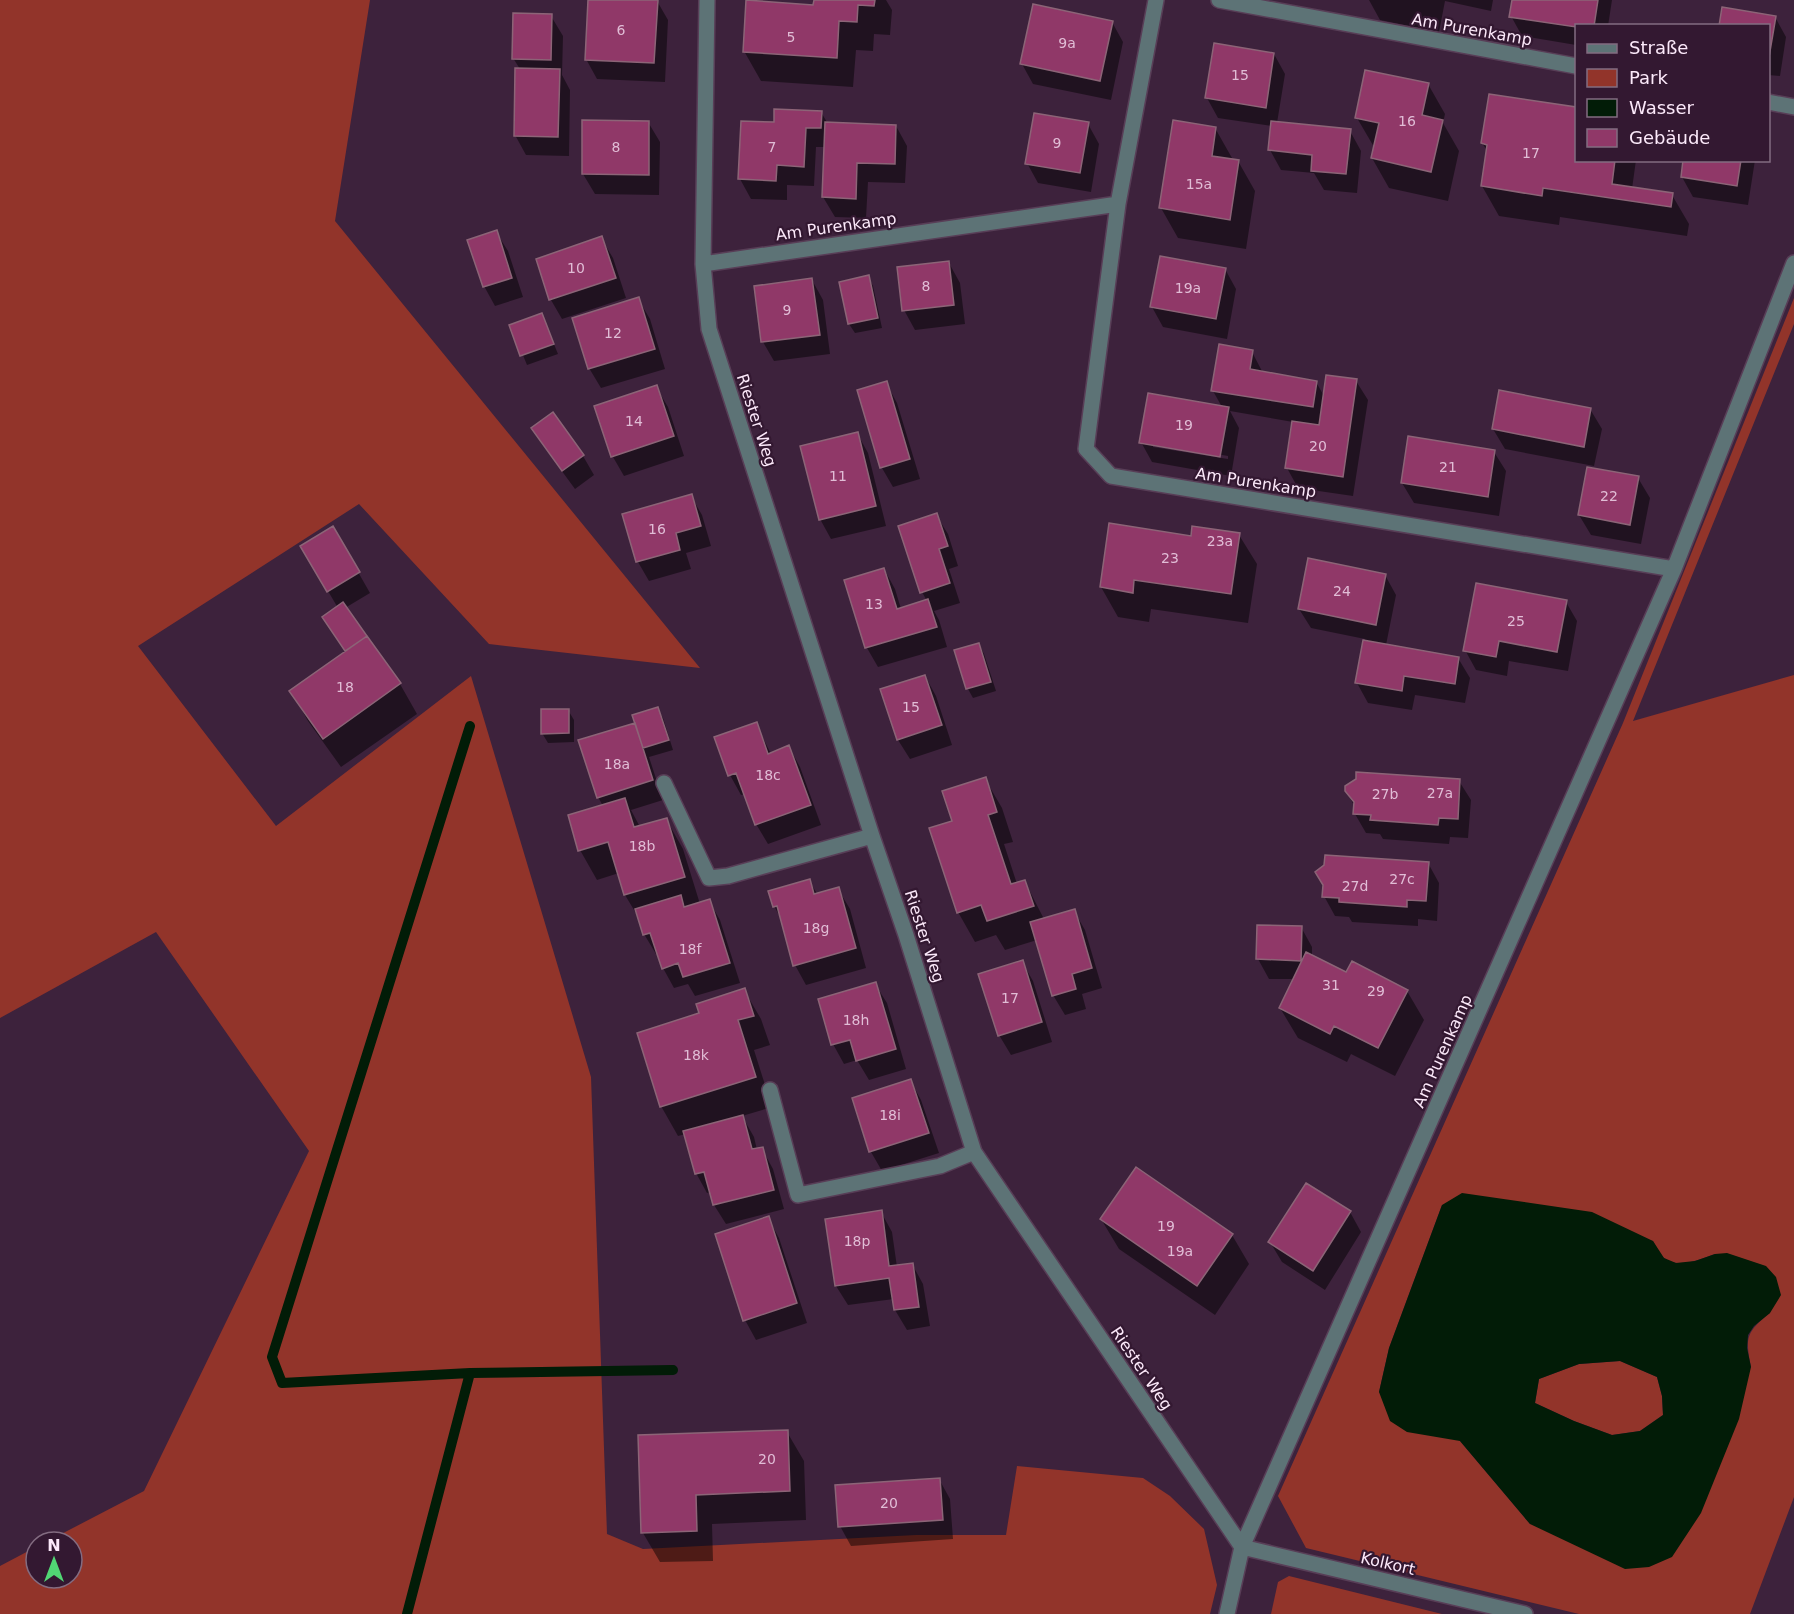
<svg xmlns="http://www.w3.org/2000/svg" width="1794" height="1614" font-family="'DejaVu Sans',sans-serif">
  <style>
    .green { fill: #92342a; fill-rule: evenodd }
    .water { fill: #021c07; fill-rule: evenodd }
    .shadow { fill: #0007; fill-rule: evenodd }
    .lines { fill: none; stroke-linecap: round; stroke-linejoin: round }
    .stream { stroke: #021c07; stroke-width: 10 }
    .building { fill: #903868; stroke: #8c6477; stroke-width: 1.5 }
    .street-casing { stroke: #583e57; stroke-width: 18 }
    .street { stroke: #5d7376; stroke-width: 15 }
    .labels { text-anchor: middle; stroke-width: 4.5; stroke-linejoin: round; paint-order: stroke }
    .number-label { font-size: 14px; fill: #e1bdd6 }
    .street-label { font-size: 16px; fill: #fce9fa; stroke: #331831 }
  </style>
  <rect width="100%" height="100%" fill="#3d223c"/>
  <path class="green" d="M0,0h370l-35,221 365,447 -211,-24 -130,-140 -221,142 138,180 195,-150 120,401 16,457 36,15 273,-14h90l11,-69 126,12 27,18 34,33 13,56 -7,29h-1210v-48l36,-19v31h36v-36h-26l98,-51 165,-340 -153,-219 -156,86z
    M1794,298v26l-161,397 161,-46v822l-44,117h-171l-273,-66 -28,-52 345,-773zM1442,1205l211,36c3,5 6,12 10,16 14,13 38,2 52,-3l55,59c-24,19 -25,25 -19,54l-221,157 -70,-83 -81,-49 10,-44z
    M1620,1361l37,16 5,19 1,19 -23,16 -28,4 -38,-14 -39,-18 4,-24 40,-15z
    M1289,1576l153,38h-171l7,-32z"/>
  <path class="water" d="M1462,1193l130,19 61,29 11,17 12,5 19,-2 20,-7 12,-1 39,13 10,11 5,18 -11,18 -16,13 -6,9 -1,13 4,19 -12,52 -38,94 -29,44 -23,10 -24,2 -95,-45 -70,-83 -53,-9 -17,-11 -11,-29 10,-44 53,-143zM1620,1361l37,16 5,19 1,19 -23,16 -28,4 -38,-14 -39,-18 4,-24 40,-15z"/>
  <path class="shadow" d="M589,0l68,1 11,19 -3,62 -68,-3 -11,-20z
    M815,0h71l6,10 -2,25 -16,-1 -1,17 -17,-1 -3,37 -92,-6 -17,-30 71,-44z
    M1369,0h124l-2,11 -46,-10 -6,31 -59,-12z
    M1514,0h98l-4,26h-32v19l-54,-9 -11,-20z
    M551,16l12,20 -1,39 8,15 -1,66 -43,-1 -11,-20 5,-66 -7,-11z
    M1775,17l11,20 -6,39 -12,-1v-49z
    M1112,22l11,20 -12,58 -78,-16 -11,-20z
    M1274,54l11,20 -8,49 73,8 11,20 -4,42 -33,-3 -10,-17 -33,-3 -11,-20 2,-24 -54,-8 -11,-20z
    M1428,84l17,30 -2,9 16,28 -11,50 -59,-13 -17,-30 2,-11 -17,-29z
    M1490,96l86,13v51h60l-4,29 40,6 17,29 -2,12 -127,-19 -1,8 -60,-9 -17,-30 6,-34 -6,-9z
    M821,112l7,12 68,2 11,20 -2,37 -37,-1 -2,36 -31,-1 -12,-20 2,-50h-9l-2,39 -27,-1v15l-36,-1 -11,-20 35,-55z
    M648,122l12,20 -1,53 -64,-1 -12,-20z
    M1088,124l11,20 -8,48 -53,-9 -11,-20z
    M1215,128l17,30v2l6,1 17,30 -9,58 -68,-11 -17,-30z
    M1685,160h70l-7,45 -55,-8 -11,-20z
    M496,232l12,19 15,46 -28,9 -11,-20z
    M601,238l12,20 13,40 -64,21 -11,-19 -14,-40z
    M949,263l11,20 5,41 -50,6 -11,-20z
    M1225,269l11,20 -9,50 -64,-12 -11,-20z
    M868,277l5,9 9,42 -27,5 -6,-9z
    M812,280l11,20 7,54 -56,7 -11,-19z
    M638,299l12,20 15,50 -64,19 -12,-20z
    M542,315l16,39 -31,11 -16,-39z
    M1252,352l11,21 53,9 8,14 32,-15 12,19 -15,96 -55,-8 -11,-20 6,-46 -63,-11 9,17 -8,48 -79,-14 -11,-20 81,-35 -9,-16zM1153,443l75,13v3l-75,-12z
    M886,383l11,20 23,76 -27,8 -11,-19 -23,-77z
    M656,387l12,20 16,49 -60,20 -11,-19 -17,-50z
    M1590,409l12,20 -8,37 -89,-17 -12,-20z
    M533,429l50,27 11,19 -19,14 -30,-41z
    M857,433l11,20 18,73 -55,13 -11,-20z
    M1494,452l12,19 -7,45 -85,-13 -12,-20z
    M1638,478l12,20 -9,46 -50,-9 -12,-20z
    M691,496l11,19 9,31 -25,7 5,16 -42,12 -11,-19 -14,-47z
    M936,515l12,19 10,32 -9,3 11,34 -26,8 5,9 8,27 -69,20 -11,-19 -21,-67 38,-12 11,20 6,20 26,-8 -5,-9z
    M333,528l37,65 -25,15 55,76 17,30 -76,53 -33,-46 -17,-30 56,-39 -18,-25 9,-19 -36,-61z
    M1239,535l18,29 -9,59 -97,-14 -2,13 -31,-5 -17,-30 91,-50z
    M1385,575l11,20 -10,50 72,13 12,20 -5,25 -50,-8 -3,15 -44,-7 -11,-20 8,-44 -54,-11 -12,-19z
    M1566,602l11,19 -9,50 -59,-10 -2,15 -31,-6 -11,-20z
    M979,644l5,10 12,37 -23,7 -5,-9 -12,-38z
    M925,676l11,20 16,49 -42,14 -12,-19 -16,-50z
    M657,709l6,9 10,32 -24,7 14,43 -32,10 9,17 26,-8 17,30 17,55 9,-3 11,19 20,63 -45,13 -7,-12 -14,4 -11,-20 -5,-15 -2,1 -12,-20 -4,-14 -15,-25 -6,-22 -22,7 -17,-30 23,-44 -5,-9 39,-73z
    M568,710l6,10v22l-26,1 -6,-10z
    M756,724l15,30 18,-7 11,20 21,58 -53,19 -12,-20 -11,-30 -4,1 -11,-20z
    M985,779l17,29 11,34 -9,2 13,40 8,-2 19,37 30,-8 11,19 17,58 -20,6 4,15 -21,6 -12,-20 -16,-55 -32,10 -9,-15 -21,7 -17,-30 -4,-90z
    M1459,781l12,19 -3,38 -18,-1 -1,7 -66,-5 -3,-5 -14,-1 -11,-19v-7l-9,-16z
    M1428,863l11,20 -2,38 -19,-2v7l-66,-4 -3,-5 -14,-1 -11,-20 2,-31z
    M809,881l9,14 20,-6 12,20 16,59 -60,17 -11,-20 -12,-43 -9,-16z
    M1301,927l11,20v10l35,17 60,17 17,29 -29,56 -44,-22 -4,8 -49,-24 -18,-30 15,-29h-26l-11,-20z
    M1022,962l11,19 19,61 -41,13 -12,-20z
    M875,984l12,19 19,66 -37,11 -12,-20 -13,4 -11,-20z
    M744,990l17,29 9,26 -16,5 18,57 -30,9 12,21 3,13 5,-1 11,20 11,40 -58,15 -12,-19 -3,-13 -4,1 -11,-20 -10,-39 -8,2 -17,-30 40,-92z
    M910,1080l11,20 18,53 -57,18 -11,-19 -17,-53z
    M881,1212l11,20 5,35 15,-3 11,20 7,42 -23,4 -12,-20 -1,-11 -46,6 -12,-19z
    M1350,1212l11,20 -36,58 -43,-28 -12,-20z
    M768,1218l11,20 28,85 -51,17 -11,-20z
    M1101,1219l131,16 17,29 -34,51 -96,-66z
    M787,1432l17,29 2,59 -94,4 1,37 -53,1 -17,-29 -4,-96z
    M939,1479l11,20 3,40 -102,7 -11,-20z"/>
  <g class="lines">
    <path class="stream" d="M470,726l-198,631 10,26 188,-10 203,-3
      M407,1614l63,-241"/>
  </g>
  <path class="building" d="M588,0h70l-4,63 -69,-3z
    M746,0l67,5 1,-5h61l-1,6 -16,-1 -1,17 -18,-1 -2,37 -94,-6z
    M1512,0h86l-4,26h-18v1l-67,-10z
    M1033,4l80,17 -13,60 -80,-17z
    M1722,7l54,9 -7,41 -1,-31h-49z
    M513,13l39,1 -1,46 -39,-1z
    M1214,43l60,10 -8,55 -61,-10z
    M515,68l45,1 -2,68 -44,-1z
    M1365,70l64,13 -7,32 21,5 -12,52 -60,-14 8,-35 -24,-5z
    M1489,94l87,13v53h39l-3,24 61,9 -2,14 -128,-19 -1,8 -61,-10 6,-41 -6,-2z
    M774,109l48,2 -1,17h-15l-2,39 -27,-2 -1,16 -38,-2 3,-58 33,1z
    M1034,113l55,9 -9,51 -55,-9z
    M582,120l67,1v54l-67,-1z
    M1173,120l43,7 -4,29 27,4 -9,60 -71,-12z
    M1271,121l80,8 -5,45 -35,-3 1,-16 -44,-5z
    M825,122l71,3 -1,39 -38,-1 -1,36 -34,-2z
    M1683,160h58l-4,26 -56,-9z
    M497,230l15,48 -29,9 -16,-47z
    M602,236l14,42 -67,22 -13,-41z
    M1160,256l66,12 -10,51 -66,-12z
    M949,261l5,44 -52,6 -5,-44z
    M869,275l9,43 -30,6 -9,-42z
    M812,278l8,57 -59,7 -7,-56z
    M639,297l16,52 -67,20 -16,-51z
    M542,313l12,31 -34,12 -11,-31z
    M1219,344l34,6 -3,19 67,12 -4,26 -102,-16z
    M1326,375l31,4 -14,98 -58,-9 7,-47 27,4z
    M887,381l23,78 -30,9 -23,-78z
    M657,385l17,51 -63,21 -17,-51z
    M1499,390l92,18 -7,39 -92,-18z
    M1148,393l81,14 -9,50 -81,-14z
    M553,412l31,43 -22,16 -31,-43z
    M858,432l18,74 -57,14 -19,-74z
    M1408,436l87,14 -7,47 -87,-14z
    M1587,467l52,9 -9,49 -52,-10z
    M692,494l9,32 -25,7 4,17 -44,12 -14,-48z
    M937,513l11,33 -9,3 11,34 -30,10 -22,-67z
    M1109,523l82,13 1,-10 48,7 -9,61 -97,-14 -1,13 -33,-6z
    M333,526l27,46 -33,20 -27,-46z
    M1308,558l78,16 -10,51 -78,-16z
    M884,568l13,41 31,-10 9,28 -72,21 -21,-68z
    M1476,583l91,17 -10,52 -58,-11 -3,16 -33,-6z
    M343,602l24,34 -22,15 -23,-34z
    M367,636l34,47 -78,56 -34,-48z
    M1363,640l96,17 -4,27 -51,-8 -2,15 -47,-8z
    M979,643l12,39 -25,7 -12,-39z
    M925,675l17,50 -45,15 -17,-51z
    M658,707l11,33 -26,8 -11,-33z
    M541,709h28v24l-28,1z
    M757,722l11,32 21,-9 22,60 -56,20 -19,-52 -8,3 -14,-39z
    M635,723l18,57 -56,18 -19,-58z
    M1356,772l104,7 -2,40 -19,-1 -1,7 -68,-5 1,-5 -18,-1 1,-12 -9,-11v-5l11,-7z
    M986,777l11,35 -9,3 23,69 14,-4 9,26 -47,15 -6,-16 -24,8 -28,-85 23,-7 -10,-30z
    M625,798l9,29 33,-9 18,59 -61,18 -16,-53 -30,9 -10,-36z
    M1325,855l104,7 -3,39 -19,-1v7l-68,-5v-4l-17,-1 1,-12 -8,-13 9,-7z
    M810,879l4,15 25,-7 17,61 -63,18 -16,-60 -4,1 -5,-16z
    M681,895l3,12 26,-8 20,64 -47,14 -5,-14 -16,6 -12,-36 -7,2 -8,-26z
    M1075,909l17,59 -20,6 4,15 -24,7 -22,-74z
    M1257,925l45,1 -1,35 -45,-2z
    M1306,952l40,20 6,-11 56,29 -30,58 -44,-22 -4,8 -51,-26z
    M1023,960l19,62 -44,14 -20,-62z
    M876,982l20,67 -40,12 -6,-21 -19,5 -13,-46z
    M745,988l9,28 -16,4 18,57 -96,30 -23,-74 62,-20 -3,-9z
    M911,1079l18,54 -60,19 -17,-54z
    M743,1115l9,34 11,-2 11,43 -61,15 -9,-33 -9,2 -12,-43z
    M1136,1167l97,67 -36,52 -97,-67z
    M1306,1183l45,28 -38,60 -45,-29z
    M882,1210l7,56 24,-3 6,44 -25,3 -5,-32 -54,8 -10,-67z
    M769,1216l28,87 -54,18 -28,-87z
    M788,1430l2,61 -94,4 1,36 -56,2 -3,-98z
    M940,1478l3,42 -105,7 -3,-42z"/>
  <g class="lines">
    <defs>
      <path id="street" d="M707,0l-4,264 6,65 163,507 34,99 68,217 268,395 -15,67
        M1219,0l357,66
        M1768,102l26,5
        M1118,204l-32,245 25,27 563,93
        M703,264l415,-60 38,-204
        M664,783l45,95 19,-2 144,-40
        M770,1090l28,105 142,-29 34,-14
        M1525,1614l-283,-67 432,-978 120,-306"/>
    </defs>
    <use href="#street" class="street-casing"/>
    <use href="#street" class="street"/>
  </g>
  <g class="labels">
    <g class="number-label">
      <text x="621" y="35">6</text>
      <text x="791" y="42">5</text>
      <text x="1067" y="48">9a</text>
      <text x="1240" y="80">15</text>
      <text x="1407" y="126">16</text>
      <text x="1057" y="148">9</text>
      <text x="616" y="152">8</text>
      <text x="772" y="152">7</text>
      <text x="1531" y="158">17</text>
      <text x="1199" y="189">15a</text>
      <text x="576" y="273">10</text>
      <text x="926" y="291">8</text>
      <text x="1188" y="293">19a</text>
      <text x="787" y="315">9</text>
      <text x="613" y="338">12</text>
      <text x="634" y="426">14</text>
      <text x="1184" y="430">19</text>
      <text x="1318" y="451">20</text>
      <text x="1448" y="472">21</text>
      <text x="838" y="481">11</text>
      <text x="1609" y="501">22</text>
      <text x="657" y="534">16</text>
      <text x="1220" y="546">23a</text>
      <text x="1170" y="563">23</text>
      <text x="1342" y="596">24</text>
      <text x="874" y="609">13</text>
      <text x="1516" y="626">25</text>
      <text x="345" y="692">18</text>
      <text x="911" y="712">15</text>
      <text x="617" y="769">18a</text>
      <text x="768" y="780">18c</text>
      <text x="1440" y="798">27a</text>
      <text x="1385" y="799">27b</text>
      <text x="642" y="851">18b</text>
      <text x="1402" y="884">27c</text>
      <text x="1355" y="891">27d</text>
      <text x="816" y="933">18g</text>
      <text x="690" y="954">18f</text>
      <text x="1331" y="990">31</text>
      <text x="1376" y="996">29</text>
      <text x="1010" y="1003">17</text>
      <text x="856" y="1025">18h</text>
      <text x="696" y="1060">18k</text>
      <text x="890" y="1120">18i</text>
      <text x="1166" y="1231">19</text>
      <text x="857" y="1246">18p</text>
      <text x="1180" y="1256">19a</text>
      <text x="767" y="1464">20</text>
      <text x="889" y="1508">20</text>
    </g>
    <g class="street-label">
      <text transform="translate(1472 29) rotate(10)" y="6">Am Purenkamp</text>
      <text transform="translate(836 226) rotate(-8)" y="6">Am Purenkamp</text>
      <text transform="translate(757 420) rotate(72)" y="6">Riester Weg</text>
      <text transform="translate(1256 482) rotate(9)" y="6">Am Purenkamp</text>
      <text transform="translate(925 936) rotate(72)" y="6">Riester Weg</text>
      <text transform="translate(1442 1051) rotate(-66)" y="6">Am Purenkamp</text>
      <text transform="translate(1142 1368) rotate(56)" y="6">Riester Weg</text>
      <text transform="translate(1388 1563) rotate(13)" y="6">Kolkort</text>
    </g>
  </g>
  <rect x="1575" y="24" width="195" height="138" fill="#331831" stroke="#836c81" stroke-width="1.5"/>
  <rect x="1587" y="44" width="30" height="9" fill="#5d7376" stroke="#836c81" stroke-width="1.5"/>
  <text x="1629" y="54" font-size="18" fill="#fce9fa">Straße</text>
  <rect x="1587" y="69" width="30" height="18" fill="#92342a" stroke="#836c81" stroke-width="1.5"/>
  <text x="1629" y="84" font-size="18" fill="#fce9fa">Park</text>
  <rect x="1587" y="99" width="30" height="18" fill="#021c07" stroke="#836c81" stroke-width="1.5"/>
  <text x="1629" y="114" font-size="18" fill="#fce9fa">Wasser</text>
  <rect x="1587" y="129" width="30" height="18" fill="#903868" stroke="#836c81" stroke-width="1.5"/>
  <text x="1629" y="144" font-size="18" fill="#fce9fa">Gebäude</text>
  <g transform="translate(54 1560)"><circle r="28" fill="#331831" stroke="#836c81" stroke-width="1.5"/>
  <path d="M0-4.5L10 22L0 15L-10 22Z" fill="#51d674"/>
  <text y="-9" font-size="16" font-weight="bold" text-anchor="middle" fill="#fce9fa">N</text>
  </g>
</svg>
